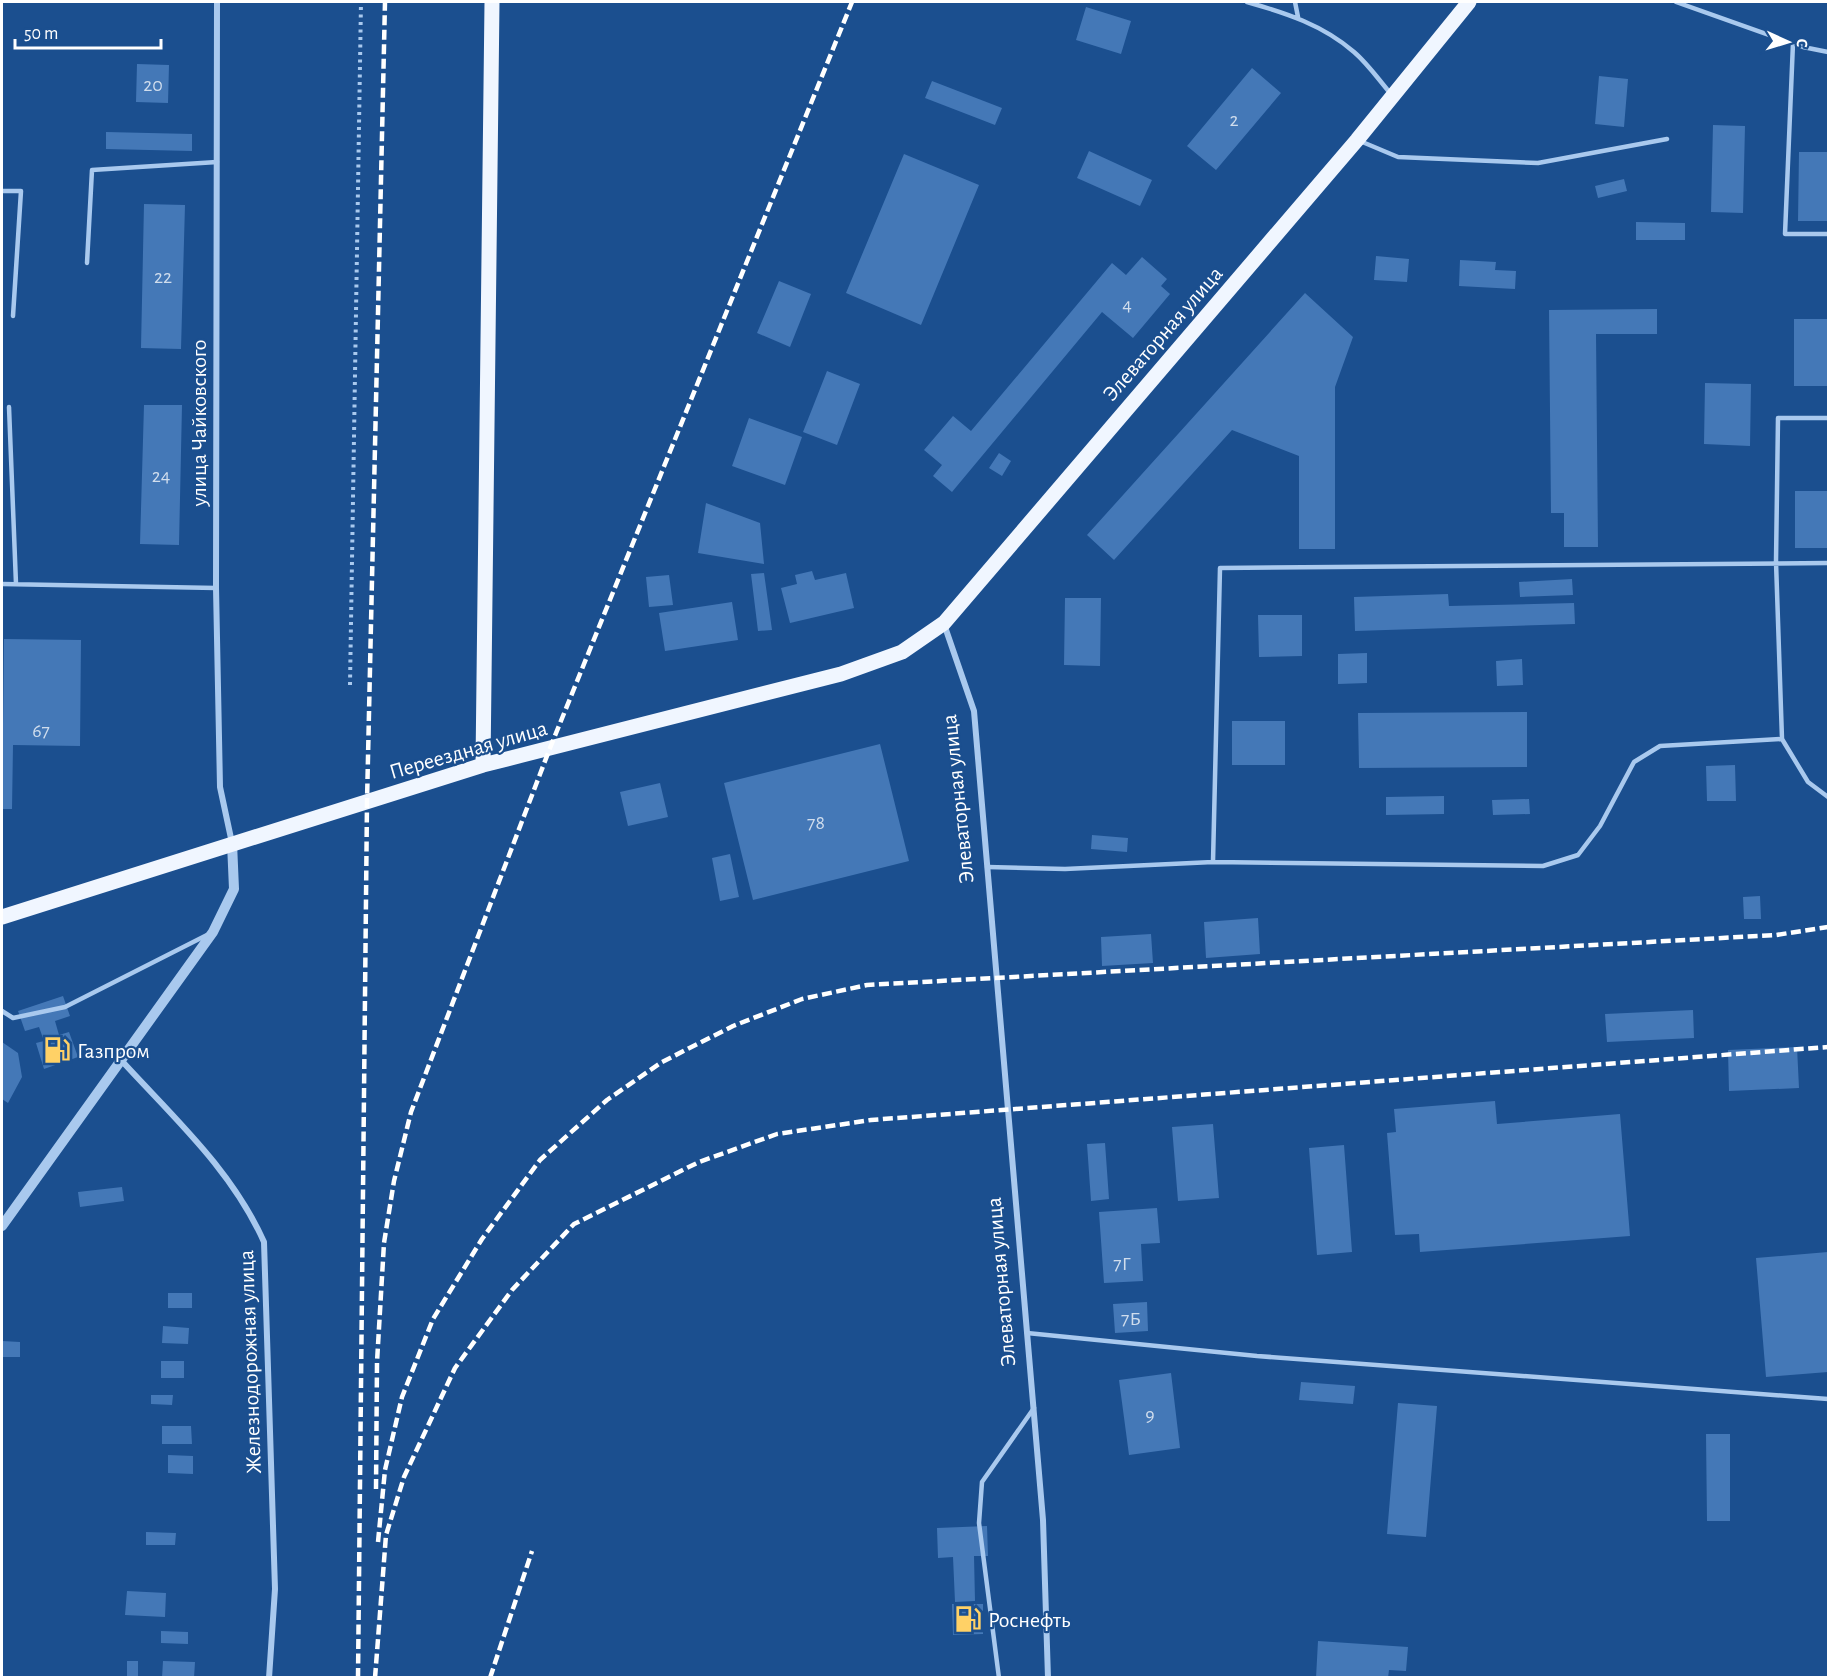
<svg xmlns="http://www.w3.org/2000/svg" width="1830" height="1679" font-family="'Alegreya Sans',sans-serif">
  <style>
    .building { fill: #4478b7 }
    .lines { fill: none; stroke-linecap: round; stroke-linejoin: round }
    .path { stroke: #a9c9ee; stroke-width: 4; stroke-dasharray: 3 4.5; stroke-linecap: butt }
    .service { stroke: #a9c9ee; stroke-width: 4.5 }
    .minor { stroke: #a9c9ee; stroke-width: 6 }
    .tertiary { stroke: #a9c9ee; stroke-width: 10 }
    .primary { stroke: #f0f6ff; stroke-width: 15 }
    .rail { stroke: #fff; stroke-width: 4.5; stroke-dasharray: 10 4.5; stroke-linecap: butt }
    .labels { text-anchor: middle; stroke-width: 4.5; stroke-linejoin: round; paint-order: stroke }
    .number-label { font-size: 20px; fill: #d0dded }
    .street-label { font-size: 22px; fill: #fff; stroke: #1b4f8f }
    .poi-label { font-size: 22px; fill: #fff; stroke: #1b4f8f; text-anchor: start }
  </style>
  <rect width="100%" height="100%" fill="#1b4f8f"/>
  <path class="building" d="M1086,7l45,14 -10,33 -45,-14z
    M137,64l32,1 -1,38 -32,-1z
    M1252,68l29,25 -65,77 -29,-24z
    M1599,76l29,3 -4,48 -29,-3z
    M932,81l70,27 -7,17 -70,-27z
    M1713,125l32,1 -2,87 -32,-1z
    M106,132l86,2v17l-86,-2z
    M1089,151l63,29 -12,26 -63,-28z
    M1799,152h29v69h-30z
    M904,154l75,31 -58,140 -75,-32z
    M1624,179l3,12 -29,7 -3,-12z
    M144,204l41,1 -4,144 -40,-1z
    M1636,222l49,1v17h-49z
    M1376,256l33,3 -2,23 -33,-2z
    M1142,257l25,22 -6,7 9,8 -37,44 -31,-26 -150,180 -19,-16 9,-11 -18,-15 29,-34 18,15 141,-168 14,12z
    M1460,260l36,2 -1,8 21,1 -1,18 -56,-3z
    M779,281l32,13 -21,53 -33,-14z
    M1305,293l48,44 -18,50v162h-36v-93l-67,-26 -118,130 -27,-25z
    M1657,309v25h-61l2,213h-34v-34h-13l-2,-203z
    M1794,319h34v67h-34z
    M827,371l33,13 -23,61 -34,-13z
    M1705,383l46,1 -1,62 -46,-2z
    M144,405h38l-3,140 -39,-1z
    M749,418l53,19 -17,48 -53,-19z
    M999,453l12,8 -9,15 -13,-8z
    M1795,491h33v57h-33z
    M706,503l54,20 4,41 -66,-11z
    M812,571l3,9 31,-7 8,35 -64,15 -9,-35 16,-4 -2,-9z
    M764,573l8,57 -14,1 -7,-57z
    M669,575l4,30 -24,2 -3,-30z
    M1572,579l1,16 -53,2 -1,-15z
    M1448,594l1,12 125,-3 1,21 -220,7 -1,-34z
    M1065,598h36l-1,68 -36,-1z
    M732,602l6,38 -73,11 -6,-38z
    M1258,615h44v41l-43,1z
    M4,639l77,1 -1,106 -67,-1 -1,64h-10z
    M1367,653v30l-29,1v-30z
    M1522,659l1,26 -26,1 -1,-25z
    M1527,712v55l-168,1 -1,-55z
    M1232,721h53v44h-53z
    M880,744l29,117 -156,39 -29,-117z
    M1735,765l1,36h-29l-1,-35z
    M660,783l8,34 -40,9 -8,-34z
    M1444,796v18l-58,1v-18z
    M1529,799l1,15 -37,1 -1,-15z
    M1092,835l36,3 -1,14 -36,-3z
    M730,854l9,43 -19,4 -8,-43z
    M1760,896l1,23h-17l-1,-22z
    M1258,918l2,36 -54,4 -2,-36z
    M1151,934l2,29 -51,3 -1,-29z
    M63,996l7,20 -15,5 4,14 10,-3 9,25 -34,12 -8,-26 8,-2 -5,-14 -14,4 -7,-20z
    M1693,1010l1,28 -87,4 -2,-28z
    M2,1042l16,11 4,24 -14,26 -6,-4z
    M1797,1047l2,41 -70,3 -1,-41z
    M1495,1101l2,23 123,-10 10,122 -210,16 -1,-18 -24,1 -8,-102 9,-1 -2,-23z
    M1213,1124l6,74 -41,3 -6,-74z
    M1105,1143l4,56 -18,2 -4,-57z
    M1344,1145l8,107 -35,3 -8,-107z
    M122,1187l2,14 -44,6 -2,-15z
    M1157,1208l3,35 -19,1 2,37 -39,2 -5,-71z
    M1828,1252v120l-62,5 -10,-119z
    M168,1293h24v15h-24z
    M1147,1302l1,29 -33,2 -2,-29z
    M163,1326l26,2 -1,16 -26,-1z
    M2,1341l18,1v15h-18z
    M161,1361h23v17h-23z
    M1171,1373l9,75 -51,7 -10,-75z
    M1301,1382l54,4 -2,18 -54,-4z
    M151,1395h22l-1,10 -21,-1z
    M1398,1403l39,3 -11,131 -39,-3z
    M162,1426h29l1,18h-30z
    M1706,1434h24v87h-23z
    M168,1455l25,1v18l-25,-1z
    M987,1526l1,30h-14l1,45 -20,1 -2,-45 -15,1 -1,-30z
    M146,1532l30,1 -1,12h-29z
    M127,1591l39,2 -1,24 -40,-2z
    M952,1604h31v30l-30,1z
    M161,1631l27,1v12l-27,-1z
    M1318,1641l90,6 -2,24 -17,-1 -1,8h-72z
    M127,1661h11v17h-11z
    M163,1661l32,1 -1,16h-32z"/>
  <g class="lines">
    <path class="path" d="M350,685l11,-683"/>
    <path class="service" d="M1247,2c39,11 76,23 107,50 14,12 25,28 37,42
      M1295,2l3,15
      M1676,2l127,45 25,5
      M1793,43l-8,191h43
      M1360,141l38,16 140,6 129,-24
      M2,191h19l-8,125
      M87,263l5,-93 125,-8
      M9,407l7,177
      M1828,418h-50l-2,144 6,177 26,43 20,15
      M2,584l214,4
      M1213,862l7,-294 608,-5
      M987,867l78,2 148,-7 330,4 35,-11 22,-29 34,-64 26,-16 122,-7
      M2,1011l11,7 52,-11 142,-72
      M1027,1333l230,23 571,43
      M999,1678l-20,-155 3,-41 52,-74"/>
    <path class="minor" d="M217,2l-1,586 4,199 12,56
      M944,624l30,87 69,809 5,158
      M121,1060c53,58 111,110 143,182l11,347 -6,89"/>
    <path class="tertiary" d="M2,1226l211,-294 21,-43 -2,-46"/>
    <path class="primary" d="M483,765l9,-763
      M2,917l481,-152 358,-91 61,-22 42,-29 413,-483 112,-138"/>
    <path class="rail" d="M376,1489l1,-127 7,-119 10,-62 17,-69 139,-364 302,-746
      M378,1542l7,-72 17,-73 31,-78 49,-80 58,-79 67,-60 55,-38 71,-36 69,-27 65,-14 909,-50 52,-8
      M358,1678l9,-876 18,-800
      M375,1678l11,-143 18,-58 51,-109 57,-78 62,-66 125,-62 78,-28 94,-14 957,-73
      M490,1678l42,-127"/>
  </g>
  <defs>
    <symbol id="fuel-bare" viewBox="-9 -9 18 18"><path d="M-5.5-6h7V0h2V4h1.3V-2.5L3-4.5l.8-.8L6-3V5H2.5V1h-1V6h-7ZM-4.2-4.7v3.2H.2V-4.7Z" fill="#ffd166" stroke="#1b4f8f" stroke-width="2.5" paint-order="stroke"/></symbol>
  </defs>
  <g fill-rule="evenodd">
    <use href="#fuel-bare" x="38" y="1031" width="38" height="38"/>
    <use href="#fuel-bare" x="949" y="1600" width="38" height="38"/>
  </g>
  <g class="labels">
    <g class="number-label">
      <text x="153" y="91">20</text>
      <text x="1234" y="126">2</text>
      <text x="163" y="283">22</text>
      <text x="1127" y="311">4</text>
      <text x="161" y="482">24</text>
      <text x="41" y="737">67</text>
      <text x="816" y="829">78</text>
      <text x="1122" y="1270">7Г</text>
      <text x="1131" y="1325">7Б</text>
      <text x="1150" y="1421">9</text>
    </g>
    <g class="street-label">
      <text transform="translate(1162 333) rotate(-49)" y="8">Элеваторная улица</text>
      <text transform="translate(198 423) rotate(-90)" y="8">улица Чайковского</text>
      <text transform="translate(468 749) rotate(-16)" y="8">Переездная улица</text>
      <text transform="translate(957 799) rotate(-96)" y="8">Элеваторная улица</text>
      <text transform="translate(1000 1282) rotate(-95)" y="8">Элеваторная улица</text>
      <text transform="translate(249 1362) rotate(-92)" y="8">Железнодорожная улица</text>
    </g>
    <g class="poi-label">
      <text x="77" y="1058">Газпром</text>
      <text x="988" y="1627">Роснефть</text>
    </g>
  </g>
  <rect width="1830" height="1679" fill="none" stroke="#ffffff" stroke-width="6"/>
  <g transform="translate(1788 42) rotate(94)" stroke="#1b4f8f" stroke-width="4.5" paint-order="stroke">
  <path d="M0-4.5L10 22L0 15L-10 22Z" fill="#ffffff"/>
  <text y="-9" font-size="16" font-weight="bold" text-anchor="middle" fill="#ffffff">С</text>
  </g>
  <path d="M15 39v9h146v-9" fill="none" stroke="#ffffff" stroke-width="3"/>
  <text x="24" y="39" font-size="18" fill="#ffffff" stroke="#1b4f8f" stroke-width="4.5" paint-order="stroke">50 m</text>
</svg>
